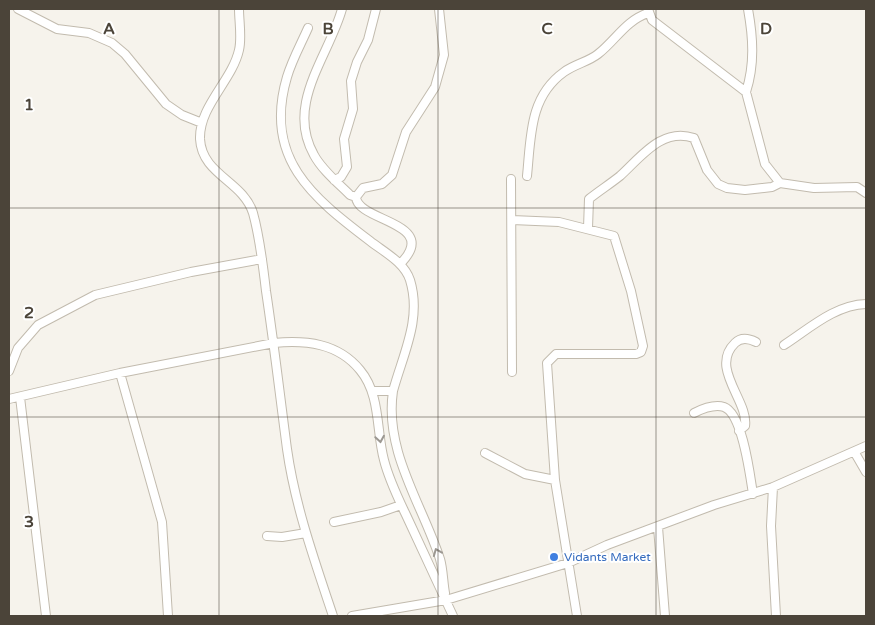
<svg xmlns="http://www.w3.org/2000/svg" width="875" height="625" font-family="'Varela Round',sans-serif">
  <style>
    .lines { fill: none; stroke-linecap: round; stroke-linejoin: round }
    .minor-casing { stroke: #c2bbae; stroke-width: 10 }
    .minor { stroke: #fff; stroke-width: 8 }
    .oneway { stroke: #9c9892 }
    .grid { fill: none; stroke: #4b4439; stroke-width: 1; stroke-opacity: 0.55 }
    .shop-dot { fill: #3f7fe0; stroke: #fff; stroke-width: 2 }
    .labels { text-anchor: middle; stroke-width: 4; stroke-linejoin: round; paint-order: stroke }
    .shop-label { font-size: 12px; fill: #366cbe; stroke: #fff; text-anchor: start }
    .grid-label { font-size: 16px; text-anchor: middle; font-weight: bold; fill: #4b4439; stroke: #fff; stroke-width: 4; stroke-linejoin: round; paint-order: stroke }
  </style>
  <rect width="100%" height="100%" fill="#f6f3ec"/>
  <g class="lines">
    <defs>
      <path id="minor" d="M18,9l39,20 32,4 23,10 13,11 41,50 16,11 20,8
        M239,9c0,12 3,29 0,41 -7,31 -40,56 -39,89 2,36 43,42 53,74 7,25 10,52 13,78 8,53 14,105 21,158 8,57 28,113 46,167
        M342,9c-13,47 -57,95 -28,146 8,15 24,28 36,40l6,2
        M648,9l4,11 94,72 19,72 15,19
        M308,28c-7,16 -16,32 -21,49 -24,81 25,120 83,164 14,11 34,21 40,39 12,39 -7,74 -17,111h-21
        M746,92c9,-28 7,-55 2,-83
        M527,176c4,-39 2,-79 37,-104 11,-8 24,-10 34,-18 18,-14 27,-33 50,-41
        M511,179l1,193
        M334,180l7,-3 6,-10 -3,-28 9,-30 -2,-28 6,-19 11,-22 8,-31
        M512,220l47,2 55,14 17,55 12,55 -2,6 -5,2h-80l-9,9 8,117 22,136
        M588,228l1,-29c10,-8 21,-15 31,-23 21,-19 42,-49 74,-38l13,32 11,14 9,4 18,2 27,-3 8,-4 34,5 43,-1 9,6
        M400,264c42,-42 -43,-42 -44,-67l7,-9 19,-4 10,-9 14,-43 29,-45 9,-32 -5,-46
        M784,345c26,-17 51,-40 82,-41
        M9,371l9,-23 20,-23 57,-30 96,-23 71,-13
        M120,373l42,149 6,94
        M393,391c-9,60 29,113 47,168 3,10 3,23 5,34
        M20,397l26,219
        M9,399l111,-26 154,-30c32,-3 64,0 86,27 21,25 16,61 24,90 5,20 14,38 23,57 15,33 31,66 46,99
        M694,413c8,-4 20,-9 30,-6 19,7 26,69 29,87
        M739,431l6,-5c4,-25 -36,-58 -10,-83 6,-6 13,-5 21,-1
        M485,453l40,21 30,6
        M855,453l11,19
        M773,487l-2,39 5,90
        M334,522l47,-10 20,-7
        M658,527l7,89
        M267,536l15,1 24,-4
        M352,616l94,-16 122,-37 39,-18 107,-40 59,-18 93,-41"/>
    </defs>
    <use href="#minor" class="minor-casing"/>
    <use href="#minor" class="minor"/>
  </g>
  <defs><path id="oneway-chevron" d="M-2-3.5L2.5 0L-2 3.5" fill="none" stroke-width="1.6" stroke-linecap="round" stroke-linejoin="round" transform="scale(1.25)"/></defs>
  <g class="oneway">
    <use href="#oneway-chevron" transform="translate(380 439) rotate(81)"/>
    <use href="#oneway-chevron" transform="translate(437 552) rotate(-112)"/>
  </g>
  <path class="grid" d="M219,9v607M438,9v607M656,9v607M9,208h857M9,417h857"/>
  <circle class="shop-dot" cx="554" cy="557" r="5"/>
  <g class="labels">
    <g class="shop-label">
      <text x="564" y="561">Vidants Market</text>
    </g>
  </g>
  <g class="grid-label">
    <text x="109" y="34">A</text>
    <text x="328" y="34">B</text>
    <text x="547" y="34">C</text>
    <text x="766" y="34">D</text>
    <text x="29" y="110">1</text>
    <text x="29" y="318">2</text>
    <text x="29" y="527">3</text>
  </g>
  <rect width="875" height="625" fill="none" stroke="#4b4439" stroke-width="20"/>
</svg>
